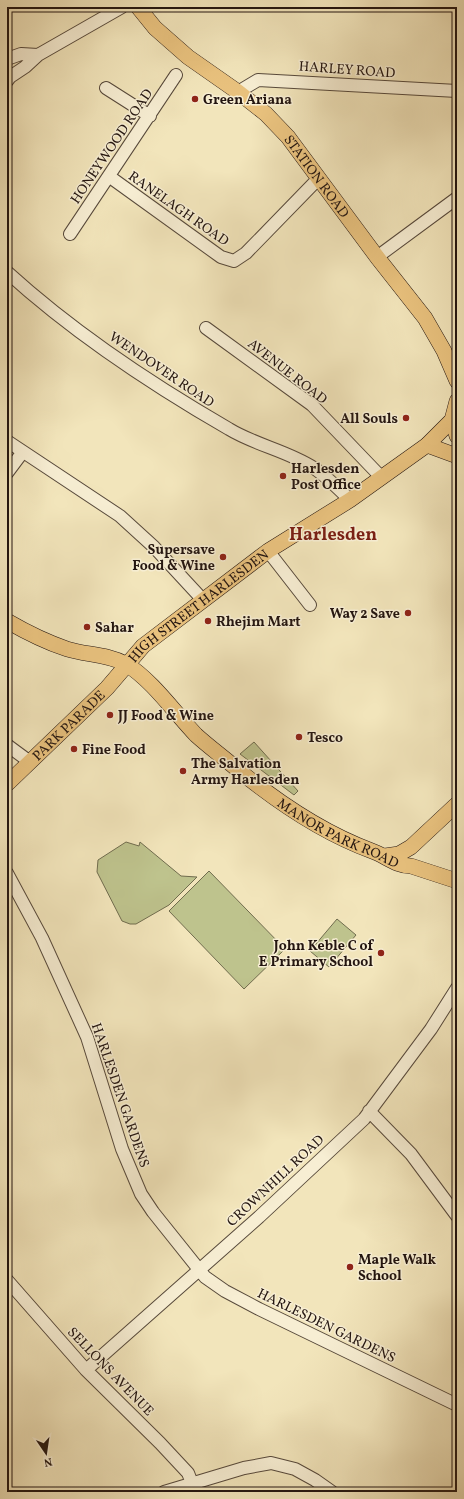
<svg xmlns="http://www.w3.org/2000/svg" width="464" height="1499" font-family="Vollkorn,serif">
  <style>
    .green { fill: #bec38d; stroke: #706c4e }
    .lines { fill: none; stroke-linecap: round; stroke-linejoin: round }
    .minor-casing { stroke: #57493b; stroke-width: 14 }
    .major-casing { stroke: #231510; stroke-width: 16 }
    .minor { stroke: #f7eed3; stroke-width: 12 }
    .major { stroke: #e9c27e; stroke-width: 15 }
    .poi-dot { fill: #8f2418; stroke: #f7eed3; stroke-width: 1.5 }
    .labels { text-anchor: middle; stroke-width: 3; stroke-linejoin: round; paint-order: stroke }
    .street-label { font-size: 14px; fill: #231510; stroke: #f7eed3 }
    .poi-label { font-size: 14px; font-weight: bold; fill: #231510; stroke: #f7eed3; text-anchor: start }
    .district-label { font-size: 18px; font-weight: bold; fill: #7a1f14; stroke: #f7eed3 }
  </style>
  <rect width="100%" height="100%" fill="#f2e5bb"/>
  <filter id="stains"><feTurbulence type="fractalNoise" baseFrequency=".005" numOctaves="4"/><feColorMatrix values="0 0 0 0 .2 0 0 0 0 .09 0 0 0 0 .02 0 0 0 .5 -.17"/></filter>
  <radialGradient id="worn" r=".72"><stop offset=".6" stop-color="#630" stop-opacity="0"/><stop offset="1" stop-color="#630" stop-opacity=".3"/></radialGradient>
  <path class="green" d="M254,742l44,49 -4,4 -54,-41z
    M126,842l13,4 1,-4 41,34 16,1 -28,28 -33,19h-6l-8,-3 -25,-49 1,-12z
    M209,871l76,78 -41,40 -75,-78z
    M337,919l19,16 -27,32 -19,-16z"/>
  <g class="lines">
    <defs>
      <path id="minor" d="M7,59l14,-5 17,1 84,-48
        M7,81l3,-4 15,-10 13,-12
        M106,88l44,28
        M238,92l20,-12 199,11
        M110,177l111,80 13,4 12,-8 72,-74
        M70,234l106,-159
        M377,257l80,-59
        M7,272c67,61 144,112 222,157 26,16 59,22 85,39 13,9 25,21 36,32
        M206,328l106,77 69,72
        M7,441l113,75 34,31 49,53
        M7,473l15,-20
        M268,551l42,54
        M7,745l23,17
        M7,873l35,65 45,99 35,112 19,45 12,18 52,65 20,14 34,18 198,96
        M369,1111l42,43 46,62
        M7,1280l79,90 74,73 28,30 4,10
        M86,1370l173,-153 105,-98 67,-90 26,-41
        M164,1492l80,-24 27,-5 24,6 20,11 17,12"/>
      <g id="major">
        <path id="s1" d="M138,7l17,21 33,29 50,35 28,22 22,23 89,120 48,61 19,33 13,30"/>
        <path d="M452,420l5,16"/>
        <path d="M427,445l30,11"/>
        <path id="s2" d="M7,621c19,11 39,21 60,28 19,6 41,5 59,15 26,16 49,49 70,71 11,10 23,19 35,29 43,36 89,68 141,87 14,5 24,15 39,15l46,15"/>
        <path id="s3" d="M7,784l100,-96 36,-42 125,-95 82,-51 77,-55 25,-25 5,-19"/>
        <path d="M385,856l14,-2 12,-7 46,-43"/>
      </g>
    </defs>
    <use href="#minor" class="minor-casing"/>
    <use href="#major" class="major-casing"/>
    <use href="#minor" class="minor"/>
    <use href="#major" class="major"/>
  </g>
  <g class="poi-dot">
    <circle cx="195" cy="99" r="4"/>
    <circle cx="406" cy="418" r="4"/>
    <circle cx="283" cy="476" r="4"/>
    <circle cx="223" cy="557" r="4"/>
    <circle cx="408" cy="613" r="4"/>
    <circle cx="208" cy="621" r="4"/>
    <circle cx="87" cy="627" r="4"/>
    <circle cx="110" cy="715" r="4"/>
    <circle cx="299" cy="737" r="4"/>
    <circle cx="74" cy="749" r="4"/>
    <circle cx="183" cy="771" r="4"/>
    <circle cx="381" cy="953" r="4"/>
    <circle cx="350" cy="1267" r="4"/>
  </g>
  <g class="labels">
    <g class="street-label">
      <text transform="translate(347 69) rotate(4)" y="5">HARLEY ROAD</text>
      <text transform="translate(111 146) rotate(-56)" y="5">HONEYWOOD ROAD</text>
      <text dy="5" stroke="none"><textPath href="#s1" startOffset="248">STATION ROAD</textPath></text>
      <text transform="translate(179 208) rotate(35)" y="5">RANELAGH ROAD</text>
      <text transform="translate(162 369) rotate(34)" y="5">WENDOVER ROAD</text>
      <text transform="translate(288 371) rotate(38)" y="5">AVENUE ROAD</text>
      <text dy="5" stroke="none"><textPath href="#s3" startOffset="262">HIGH STREET HARLESDEN</textPath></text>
      <text dy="5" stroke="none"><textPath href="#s3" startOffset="85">PARK PARADE</textPath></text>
      <text dy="5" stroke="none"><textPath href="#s2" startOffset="401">MANOR PARK ROAD</textPath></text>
      <text transform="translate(121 1095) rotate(71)" y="5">HARLESDEN GARDENS</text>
      <text transform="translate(275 1180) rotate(-43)" y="5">CROWNHILL ROAD</text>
      <text transform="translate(327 1325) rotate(26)" y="5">HARLESDEN GARDENS</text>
      <text transform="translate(111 1371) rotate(46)" y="5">SELLONS AVENUE</text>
    </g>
    <g class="poi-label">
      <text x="203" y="104">Green Ariana</text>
      <text x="398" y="423" text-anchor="end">All Souls</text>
      <text x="291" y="473">Harlesden<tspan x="291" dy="16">Post Office</tspan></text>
      <text x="215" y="554" text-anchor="end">Supersave<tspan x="215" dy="16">Food &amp; Wine</tspan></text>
      <text x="400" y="618" text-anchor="end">Way 2 Save</text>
      <text x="216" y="626">Rhejim Mart</text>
      <text x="95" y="632">Sahar</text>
      <text x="118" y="720">JJ Food &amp; Wine</text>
      <text x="307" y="742">Tesco</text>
      <text x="82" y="754">Fine Food</text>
      <text x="191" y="768">The Salvation<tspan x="191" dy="16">Army Harlesden</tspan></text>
      <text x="373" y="950" text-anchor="end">John Keble C of<tspan x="373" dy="16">E Primary School</tspan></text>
      <text x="358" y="1264">Maple Walk<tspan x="358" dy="16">School</tspan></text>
    </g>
    <g class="district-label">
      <text x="333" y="540">Harlesden</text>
    </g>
  </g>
  <rect width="464" height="1499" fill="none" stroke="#f2e5bb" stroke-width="24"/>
  <rect x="8" y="8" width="448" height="1483" fill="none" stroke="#231510" stroke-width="2"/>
  <rect x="12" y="12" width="440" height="1475" fill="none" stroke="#231510"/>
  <g transform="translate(46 1453) rotate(167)" stroke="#f7eed3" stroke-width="3" paint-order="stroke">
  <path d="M0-3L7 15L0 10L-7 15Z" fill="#231510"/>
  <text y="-6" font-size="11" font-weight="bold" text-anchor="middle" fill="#231510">N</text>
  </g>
  <rect width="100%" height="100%" filter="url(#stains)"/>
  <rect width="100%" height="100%" fill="url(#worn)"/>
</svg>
